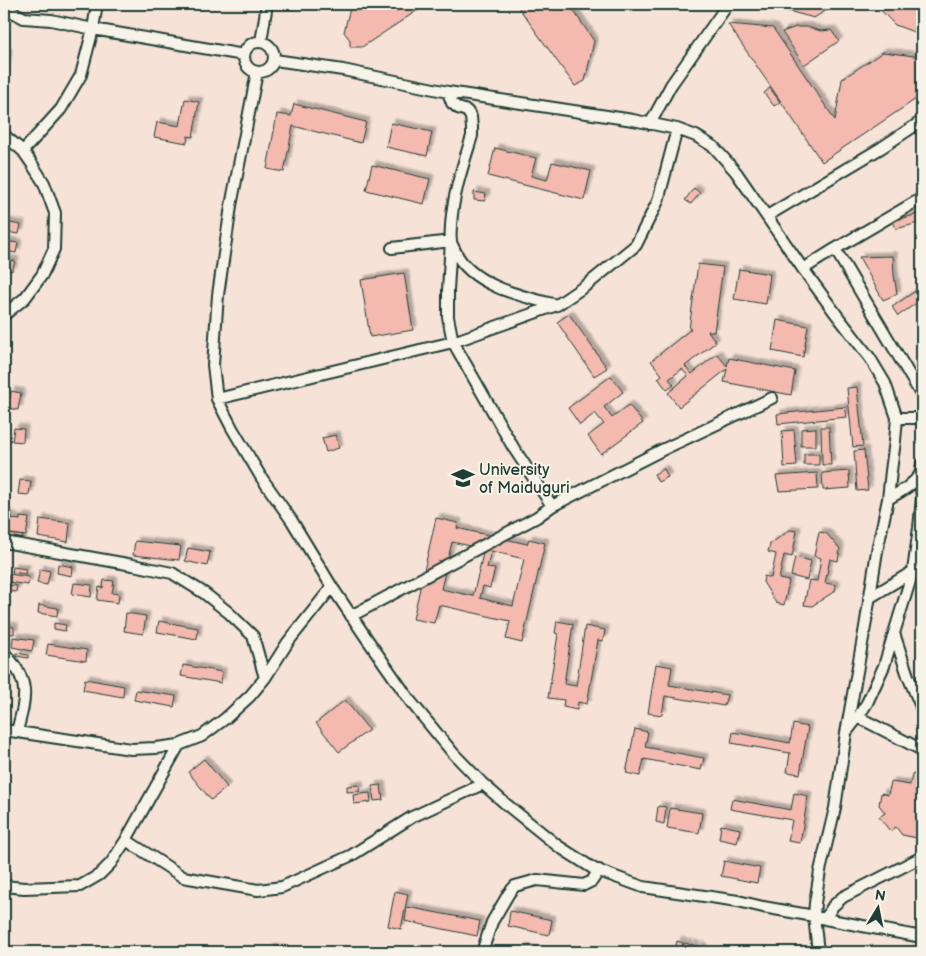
<svg xmlns="http://www.w3.org/2000/svg" width="926" height="956" font-family="'Balsamiq Sans',sans-serif">
  <style>
    .built { fill: #f6e2d7 }
    .building { fill: #f4b9af; stroke: #1f3d34; fill-rule: evenodd; filter: url(#shadow) }
    .lines { fill: none; stroke-linecap: round; stroke-linejoin: round }
    .minor-casing { stroke: #1f3d34; stroke-width: 14 }
    .minor { stroke: #f7f3e8; stroke-width: 10 }
    .labels { text-anchor: middle; stroke-width: 4; stroke-linejoin: round; paint-order: stroke }
    .poi-label { font-size: 16px; fill: #1f3d34; stroke: #f7f3e8; text-anchor: start }
  </style>
  <defs>
    <filter id="shadow"><feDropShadow dx="4" dy="-4" stdDeviation="1" flood-color="#0004"/></filter>
  </defs>
  <rect width="100%" height="100%" fill="#f7f3e8"/>
  <filter id="ink" filterUnits="userSpaceOnUse"><feTurbulence type="fractalNoise" baseFrequency=".02" numOctaves="2"/><feDisplacementMap in="SourceGraphic" scale="10" xChannelSelector="R" yChannelSelector="G"/><feConvolveMatrix kernelMatrix="1 2 1 2 8 2 1 2 1" color-interpolation-filters="sRGB"/></filter>
  <g filter="url(#ink)">
    <path class="built" d="M4,4h918v948h-918z"/>
    <path class="building" d="M355,4h72l-65,43h-12v-7l-6,-8 6,-24z
      M516,4h53l25,37 -9,40 -10,5z
      M762,4h74l-22,14z
      M875,4h47v31l-27,-10z
      M728,24l45,4 62,92 7,-41 41,-27 39,5v38l-100,67z
      M796,27h11l14,4 10,-1 8,11 -35,24 -22,-33z
      M4,52l4,1 -3,17h-1z
      M770,88l10,14 -6,4 -10,-13z
      M185,99l14,3 -6,35 -5,-1 -1,7 -33,-6 3,-15 23,4z
      M294,104l72,18 -5,21 -68,-17 -9,46 -17,-3 10,-55 14,2z
      M391,123l41,9 -5,24 -41,-9z
      M495,148l41,10 -5,18 16,4 5,-18 39,9 -7,29 -96,-24z
      M372,165l58,14 -6,25 -58,-14z
      M694,188l6,5 -9,11 -6,-4z
      M474,192l12,2 -1,7 -11,-1z
      M922,213v9l-26,7 -3,-8z
      M4,222l17,3 -2,9 -15,-2z
      M4,241l14,2 -2,10 -12,-2z
      M893,256l1,19 3,19 -14,6 -24,-43z
      M4,259l11,2 -3,10 -8,-2z
      M698,264l25,3 -9,65 -6,-1 8,11 -31,24 7,8 25,-20 10,12 2,-8 66,13 -4,24 -67,-13 3,-13 -48,38 -11,-14 20,-17 -6,-7 -13,10 5,6 -7,5 -9,-12 4,-3 -11,-14 40,-32h-2z
      M739,269l31,5 -4,30 -32,-5z
      M404,273l9,57 -43,7 -9,-57z
      M917,290l5,7v2l-24,17 -6,-9z
      M569,314l38,54 -13,8 -37,-54z
      M777,320l31,6 -5,31 -31,-6z
      M922,339v11l-5,-5z
      M611,376l12,16 -19,15 8,11 17,-13 14,18 -42,31 -13,-18 16,-12 -9,-11 -15,12 -12,-17z
      M857,387l6,59 -10,1 -6,-59z
      M11,391l10,2 -3,17 -10,-2z
      M845,407l2,10 -69,7 -1,-10z
      M821,427h8l2,38h-9z
      M14,428l10,1 -1,13 -11,-1z
      M816,428v18h-15v-17z
      M794,430l3,36 -13,1 -2,-36z
      M336,435l3,13 -13,4 -4,-14z
      M864,450l4,40 -11,1 -3,-40z
      M804,454h15v11h-15z
      M664,469l4,8 -10,5 -4,-8z
      M849,471l1,17 -27,2 -1,-17z
      M817,473l1,16 -39,2 -3,-15z
      M20,480l11,1 -2,14 -11,-1z
      M4,515l8,1v3l8,1v-3l9,1 -3,18 -22,-3z
      M436,518l22,5 -1,5 70,16 2,-5 16,4 -23,100 -16,-4 4,-18 -71,-16 -5,18 -21,-4zM452,542l32,7 -11,47 -32,-7zM491,551l33,8 -11,47 -33,-8 3,-12 7,2 5,-19 -8,-1z
      M40,519l30,4 -2,19 -30,-5z
      M790,530l7,1 -5,26 -8,-2 -5,24 10,2 -5,24 -8,-2 -13,-21 1,-6 7,2 5,-24 -8,-2 2,-8z
      M819,532l7,1 14,16 -2,12 -8,-2 -5,24 11,2 -1,6 -23,15 -8,-1 5,-25 8,1 4,-23 -7,-2z
      M9,534l14,2 -1,6 -13,-2z
      M135,541l46,5 -2,14 -46,-5z
      M188,548l22,4 -3,14 -22,-5z
      M795,557l16,4 -4,19 -16,-4z
      M58,564l15,3 -1,9 -15,-3z
      M13,567l13,2 -1,5 -13,-2z
      M40,569l10,2 -3,14 -10,-2z
      M9,574l20,3 -1,8 -20,-3z
      M104,580l10,1 -2,12 7,1 -1,9 -21,-3 2,-13 4,1z
      M74,583l18,2 -1,12 -19,-3z
      M7,585l10,1 -1,6 -10,-1z
      M39,605l19,3 -1,8 -19,-3z
      M126,613l20,3 -3,18 -19,-3z
      M159,621l39,7 -1,11 -40,-7z
      M557,621l16,3 -9,60 12,2 9,-60 20,4 -2,11 -5,-1 -11,64 -9,-2 -1,8 -14,-3 1,-7 -16,-2 10,-64 -3,-1z
      M54,623l12,2 -1,6 -11,-2z
      M4,626l10,1v7l-10,-1z
      M13,637l21,3 -2,11 -20,-4z
      M48,644l39,6 -1,11 -40,-6z
      M17,653l11,2v3l-12,-2z
      M656,664l16,3 -3,18 58,10 -3,11 -59,-10 -3,19 -14,-2z
      M183,665l39,7 -1,11 -40,-7z
      M85,679l39,7 -1,11 -40,-7z
      M136,690l40,6 -2,11 -40,-7z
      M345,700l24,30 -30,22 -23,-29z
      M793,724l15,3 -8,47 -13,-2 3,-19 -59,-10 2,-11 57,11z
      M635,729l13,3 -3,15 59,11 -3,12 -57,-11 -4,17 -14,-3z
      M204,759l23,28 -16,13 -23,-28z
      M912,774l10,2v63l-20,-4 -6,-8 -6,4 -11,-14 6,-4 -6,-8 2,-12 7,2 3,-13 19,3z
      M359,785l1,6 -13,1v-6z
      M381,785l2,15 -9,1 -2,-15z
      M370,793l1,9 -17,2 -1,-9z
      M794,793l14,3 -8,47 -12,-2 4,-21 -62,-11 2,-10 59,11z
      M658,806l8,1 -2,17 -8,-2z
      M670,808l32,5 -3,20 -32,-5z
      M721,825l19,4 -3,14 -18,-4z
      M724,861l36,7 -3,15 -36,-7z
      M395,891l13,3 -7,35 -13,-3z
      M407,907l73,14 -3,15 -72,-15z
      M510,911l42,9 -3,15 -41,-9z
      M677,941l6,2 -2,8 -6,-2z
      M684,943l5,1 -2,8 -4,-1z
      M691,944l5,2 -1,6h-6z
      M698,946l5,1 -1,5h-5z
      M270,948l13,2v2h-13z
      M523,948l15,3v1h-16z"/>
    <g class="lines">
      <defs>
        <path id="minor" d="M9,4v6l15,8 27,2 42,9 151,26
          M244 57a15 15 0 1 1 30 0a15 15 0 1 1-30 0Z
          M261,42l6,-38
          M275,60l68,10 105,22 185,28 44,9 19,7 18,11 22,25 67,97 33,45 34,44 15,25 12,35 -2,23 -4,30 -3,28 -11,52 -12,76 -19,106 -11,75 -15,63 -5,32 -1,13 4,36
          M257,72l-26,134 -13,89 -5,70 4,34 15,29 29,49 31,44 40,66 33,49 46,66 42,51 30,31 24,21 51,41 36,23 49,18 95,14 25,6 51,9 11,3 97,18
          M448,92l4,11 6,5 9,3 4,6 1,11v8c-9,29 -19,58 -21,89 0,5 -1,11 0,16 0,3 3,7 4,10 16,35 69,46 102,54
          M650,124l21,-39 57,-81
          M4,135l19,16 9,13 12,19 11,30 -1,36 -12,26 -17,23 -21,17
          M23,151l38,-42 20,-34 12,-46 4,-25
          M767,216l114,-68 41,-27
          M392,248l59,-7 -3,49v27l5,25 60,105 39,59 110,-56 110,-52
          M835,249l87,147
          M803,269l32,-20 87,-51
          M217,399l236,-57 104,-37 31,-21 48,-39 22,-44 19,-72
          M897,418h25
          M888,499c14,-8 24,-13 34,-27
          M4,542l129,23 39,8 32,20 24,19 25,24 12,42
          M869,598l53,-32
          M351,616l186,-99 15,-11
          M894,633l14,43 14,33
          M4,653c27,27 22,45 13,78
          M858,717l64,33
          M4,730l127,19 25,-1 23,-3 23,-9 24,-18 24,-22 15,-18 23,-36 44,-55
          M848,730l10,-13 9,-14 17,-37 29,-95 6,-43 3,-30 -2,-23 2,-11
          M126,840l57,37 75,13 24,-3 70,-32 60,-38 71,-33
          M4,886l20,2 56,-2 19,-11 12,-12 15,-23 53,-95
          M825,919l8,-13 10,-9 79,-40
          M482,952l10,-30 17,-29 6,-7 22,-6 47,5 8,-4 7,-11"/>
      </defs>
      <use href="#minor" class="minor-casing"/>
      <use href="#minor" class="minor"/>
    </g>
  </g>
  <defs>
    <symbol id="university-bare" viewBox="-9 -9 18 18"><path d="M0-5L7-2L0 1L-7-2ZM-4 1L0 2.5L4 1V4Q0 6-4 4Z" fill="#1f3d34" stroke="#f7f3e8" stroke-width="2.5" paint-order="stroke"/></symbol>
  </defs>
  <g fill-rule="evenodd">
    <use href="#university-bare" x="447" y="462" width="32" height="32"/>
  </g>
  <g class="labels">
    <g class="poi-label">
      <text x="479" y="475">University<tspan x="479" dy="18">of Maiduguri</tspan></text>
    </g>
  </g>
  <rect width="926" height="956" fill="none" stroke="#f7f3e8" stroke-width="20"/>
  <rect x="10" y="10" width="906" height="936" fill="none" stroke="#1f3d34" stroke-width="2" filter="url(#ink)"/>
  <g transform="translate(878 908) rotate(10)" stroke="#f7f3e8" stroke-width="4" paint-order="stroke">
  <path d="M0-4L9 19L0 12L-9 19Z" fill="#1f3d34"/>
  <text y="-8" font-size="14" font-weight="bold" text-anchor="middle" fill="#1f3d34">N</text>
  </g>
</svg>
